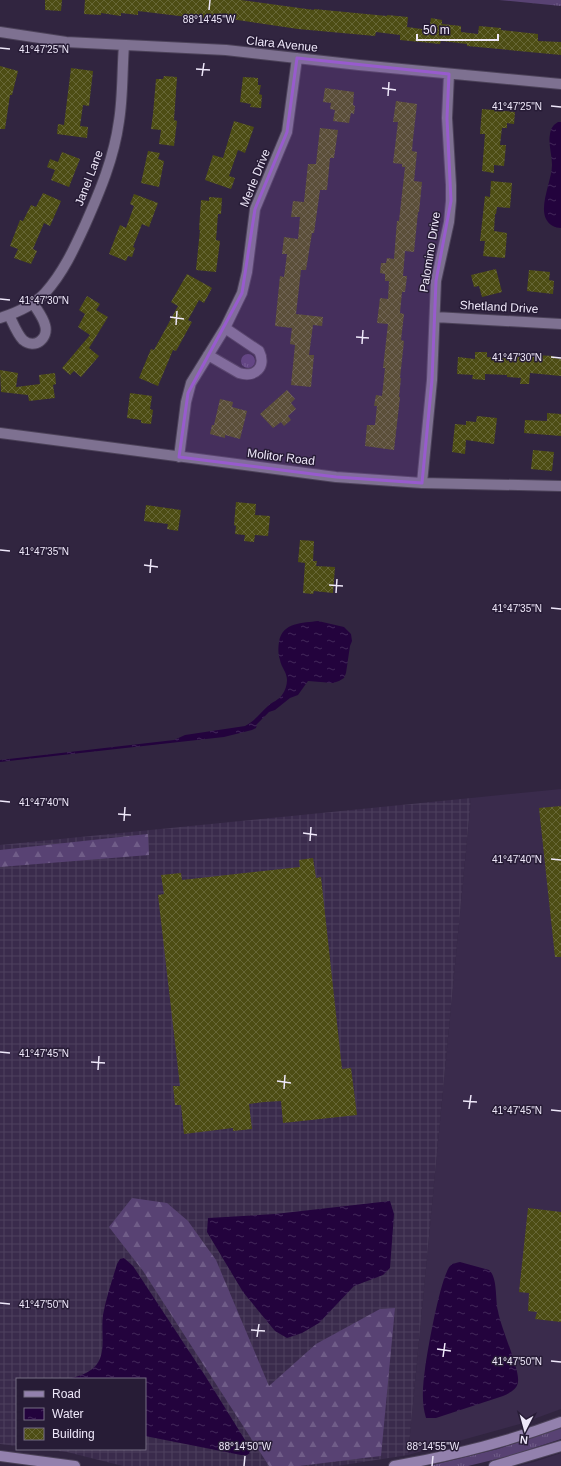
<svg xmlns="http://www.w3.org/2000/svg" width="561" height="1466" font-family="Arial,sans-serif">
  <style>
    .built { fill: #3a2b4c }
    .industrial { fill: url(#industrial-grid) }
    .grass { fill: url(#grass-tufts) }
    .forest { fill: url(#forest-firs) }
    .water { fill: url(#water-ripples) }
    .building { fill: url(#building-cross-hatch) }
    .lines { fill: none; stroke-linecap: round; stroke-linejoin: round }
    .street-casing { stroke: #4c4259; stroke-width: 12 }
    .secondary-casing { stroke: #4c4259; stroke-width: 12 }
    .street { stroke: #7e7191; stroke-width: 10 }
    .secondary { stroke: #9381ad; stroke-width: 10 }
    .marked { fill: #985bce; fill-opacity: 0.2; stroke: #985bce; stroke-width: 3; stroke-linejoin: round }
    .ticks { fill: none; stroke: #efe8fa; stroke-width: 1.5 }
    .labels { text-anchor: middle; stroke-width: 3; stroke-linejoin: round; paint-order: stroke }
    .street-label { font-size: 12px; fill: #efe8fa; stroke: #271c36 }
    .ticks-label { font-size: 10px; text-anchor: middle; fill: #efe8fa; stroke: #271c36; stroke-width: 3; stroke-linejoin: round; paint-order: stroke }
  </style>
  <defs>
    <pattern id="industrial-grid" width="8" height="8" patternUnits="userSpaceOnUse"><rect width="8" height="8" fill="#3a2b4c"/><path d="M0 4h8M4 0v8" fill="none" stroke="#4d405e"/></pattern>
    <pattern id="grass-tufts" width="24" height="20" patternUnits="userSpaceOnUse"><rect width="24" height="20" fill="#584273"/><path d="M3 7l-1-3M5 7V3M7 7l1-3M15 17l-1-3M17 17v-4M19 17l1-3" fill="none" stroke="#705d88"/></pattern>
    <pattern id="forest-firs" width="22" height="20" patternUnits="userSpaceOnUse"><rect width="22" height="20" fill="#584273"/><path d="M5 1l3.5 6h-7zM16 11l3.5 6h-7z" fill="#705d88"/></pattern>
    <pattern id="water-ripples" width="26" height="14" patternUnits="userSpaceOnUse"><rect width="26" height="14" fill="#23033d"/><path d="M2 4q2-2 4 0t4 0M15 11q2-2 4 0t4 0" fill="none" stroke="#43285a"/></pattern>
    <pattern id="building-cross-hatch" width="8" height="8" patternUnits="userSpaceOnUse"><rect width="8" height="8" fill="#4d4d14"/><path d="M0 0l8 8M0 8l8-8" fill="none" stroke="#676737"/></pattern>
  </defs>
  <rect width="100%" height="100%" fill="#312540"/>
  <path class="built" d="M561,789v620l-41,15 -112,31 63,-657z
    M561,1453v13h-43l16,-4z"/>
  <path class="industrial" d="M471,798l-63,657 -71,11h-214l-56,-14 -26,-3h104v-70h-128v67l-17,-2v-599z"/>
  <path class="grass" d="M499,0h62v6z
    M241 361a7 7 0 1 1 14 0a7 7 0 1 1-14 0Z
    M561,1428v11l-52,17 -41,10h-39l69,-17z"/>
  <path class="forest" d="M148,834l1,21 -149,12v-17z
    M132,1198l35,5 21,18 28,39 53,126 47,-42 64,-35 15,-1 -14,148 -82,10h-30l-126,-195 -34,-44z"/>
  <path class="water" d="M558,122h3v106c-6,0 -12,-3 -15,-9 -7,-14 6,-39 6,-54 0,-11 -4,-21 -2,-31 1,-6 3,-9 8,-12z
    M318,621l26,6 7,7 1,7 -2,5 -4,27 -2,5 -5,3 -6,2 -25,-2 -10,14 -8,3 -15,12 -6,2 -12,12 -1,4 -4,2 -28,7 -224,25v-2l174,-20 11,-5 60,-9c10,-5 15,-13 23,-20 4,-4 11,-6 14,-11 3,-4 5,-10 5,-15 0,-8 -6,-13 -7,-20 -2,-6 -2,-12 -1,-18 3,-20 24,-19 39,-21z
    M390,1201l4,13 -4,54 -7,7 -29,11 -35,37 -17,10 -15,5 -12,-7 -32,-39 -36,-60 1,-14 67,-4z
    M124,1258l9,8 71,108 46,74v5l-3,2h-6l-96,-19v-57h-77c6,-2 12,-3 18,-6 24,-12 14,-36 17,-58 3,-17 9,-34 14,-51l3,-5z
    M460,1262l29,8c9,8 6,30 9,41 3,18 22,58 20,71 -1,8 -9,11 -15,14l-67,22h-10c-5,-16 -3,-34 -1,-49 2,-16 16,-96 26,-104 2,-2 6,-2 9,-3z"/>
  <path class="building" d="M45,0h17l-1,11 -16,-1z
    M85,0h156l73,10v-1l73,7v-1l21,2 -1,10 22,3 2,-12 11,2v4l19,2v6l17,2 1,-8 22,2v2l37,4v7l23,1v13l-94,-9v-2l-26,-3 -1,3 -40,-4v-5l-24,-3 -1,4 -77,-7 -94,-14v4l-66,-8v4l-17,-2v3l-20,-3v2l-17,-1z
    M0,66l18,5 -6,24h-2l-5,34h-5z
    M71,68l22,3 -4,35 -6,-1 -3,21 8,1 -1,11 -30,-4 1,-10 6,1z
    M164,76l13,1 -3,43 3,1 -3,25 -15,-2 2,-14 -10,-1 2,-15 3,-35h7z
    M243,77l15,1v7h3l-2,9 3,1 -1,13 -11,-1 1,-3 -11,-2z
    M325,88l29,4 -1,13 2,1 -1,8 -3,-1 -2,10 -16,-2 2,-11 -5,-1 1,-6 -8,-1z
    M396,101l21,3 -4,35 -1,12 5,1 -3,29 8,1 -3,30h-1l-4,40 -9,-1 -2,25h4l-2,16h-3l-2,21 4,1 -3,26 3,1 -4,37h1l-2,19h1l-6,53 -29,-4 2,-21h8l2,-19h-3l2,-11 6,1 3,-28h-2l5,-44 -11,-1 3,-25 8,1 1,-18h-4v-7l-5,-1 1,-10h5l1,-5 7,1 3,-38h2l6,-54h-3v-3l-9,-1 5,-41h-5z
    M482,109l33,3 -1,12 -7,-1v5h-5l-2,17h6l-2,21 -10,-1v8l-12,-2 3,-37h-5z
    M234,121l20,6 -9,26 -7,-3 -9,26 6,2 -4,11 -26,-9 8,-25 10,3z
    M320,128l18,2 -4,28h-4l-3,32h-7l-6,43h-2l-6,37h-5l-5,44 27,3 -1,9 -9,-1 -4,30h5l-3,32 -20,-2 4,-40 -5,-1 2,-16 -17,-2 5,-50 4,1 3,-23h-5l2,-17 14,2 2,-22h-9l2,-16 11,1 4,-38h8z
    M148,151l12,2 -2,6 6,2 -5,26 -18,-4z
    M62,152l18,7 -11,28 -18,-7 4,-10 -8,-3 3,-8 8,3z
    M491,181l21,2 -2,25 -13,-1 -1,7h-1l-1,17 13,2 -2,25 -22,-2 2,-15h-5l5,-45 5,1z
    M43,193l18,8 -11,25 -6,-3 -11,26 4,2 -6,13 -17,-6 4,-9 -8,-3 10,-26 3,1 8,-16 5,2z
    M134,194l24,9 -9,24 -7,-3 -9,23 2,1 -3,9 -4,-1 -2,5 -17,-7 11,-29 6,3 8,-22 -4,-2z
    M209,197l13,1 -1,16h-3l-2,26 4,1 -4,31 -20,-2 4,-40h-1l2,-30 8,1z
    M496,269l6,23 -20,5 -3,-11 -5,1 -3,-12z
    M529,270l21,2 -1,8 5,1 -1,13 -26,-3z
    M187,274l25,14 -8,15 -5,-3 -11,20 4,2 -16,29 -3,-1 -15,36 -19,-8 12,-29 3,1 24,-44 -7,-4z
    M87,296l13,8 -4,6 12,7 -19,31 10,8 -18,21 -7,-6 -4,4 -8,-7 28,-33 -12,-8 7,-13 -6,-4z
    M475,352h12v5l27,2v-5l40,2v2l7,1v17l-31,-3 -1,11h-9l1,-6 -14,-1v-2l-22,-1v6l-13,-1 1,-4 -16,-1 1,-17 17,2z
    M0,370l18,3 -2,14 24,-3 -1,-9 16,-2 1,11 -3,1 2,13 -26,3 -1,-6 -27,-3z
    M287,390l8,9 -4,4 5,6 -8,7 3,4 -7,6 -3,-4 -8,6 -13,-14z
    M130,393l22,3 -2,13 3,1 -2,14 -10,-1v-3l-14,-2z
    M220,399l13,3 -1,5 15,4 -7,28 -15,-4v3l-15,-4 2,-9h2z
    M547,413l14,1v22l-37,-3 1,-13 22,1z
    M477,416l20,2 -3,26 -28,-4 -1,14 -13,-2 3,-28 11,1v-4l10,1z
    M533,450l21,2 -2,19 -21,-2z
    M236,502l20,2 -1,11 15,1 -2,20 -13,-1 -1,7 -10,-1 1,-6 -10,-1 1,-8 -2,-1z
    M146,505l35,5 -3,21 -11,-2 1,-5 -24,-3z
    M300,540l14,1 -1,20h4l-1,5 19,1 -2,26 -19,-2 -1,3 -10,-1 2,-30 -7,-1z
    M561,806v151h-6l-16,-149z
    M313,858l3,20 5,-1 21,192 9,-1 6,47 -74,8 -2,-22 -17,1 -15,2 3,25 -19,2v-3l-49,6 -3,-29h-6l-2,-19h7l-22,-191 6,-1 -3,-19 20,-2 1,7 118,-13 -1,-7z
    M528,1208l33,4v110l-26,-3 2,-7 -9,-1 1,-18 -10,-1z"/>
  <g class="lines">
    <defs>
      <path id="street" d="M0,32l66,10 160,8 133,15 202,19
        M9,315c4,8 8,19 14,25 12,10 26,-2 22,-15 -2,-8 -8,-15 -12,-22
        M435,317l126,7
        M0,318c16,-5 33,-12 45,-25 18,-20 29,-44 40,-68 15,-34 29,-67 34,-104 4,-25 3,-50 5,-76
        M208,355l31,18c16,5 28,-6 20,-22l-34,-23
        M0,433l336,44 86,6 139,3
        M179,457l7,-55 5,-19 34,-55 17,-35 5,-21 8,-63 32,-77 10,-74
        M422,483l10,-103 4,-99 13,-59 2,-21v-16l-4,-67 2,-44"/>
      <path id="secondary" d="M0,1456l75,10
        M394,1466c57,-10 113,-24 167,-44
        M494,1466l67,-20"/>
    </defs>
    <use href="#street" class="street-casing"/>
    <use href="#secondary" class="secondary-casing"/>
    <use href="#street" class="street"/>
    <use href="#secondary" class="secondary"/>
  </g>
  <path class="marked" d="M297,58l152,16 -2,44 4,83 -15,80 -4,99 -10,103 -86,-6 -157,-20 9,-64 54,-100 13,-84 32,-77z"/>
  <path class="ticks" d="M209,10l1,-10M0,48l10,1M196,69l14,1M202,76l2,-13M382,88l14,2M388,96l1,-14M551,106l10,1M0,299l10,1M170,317l14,2M176,325l1,-14M356,337l13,1M362,344l1,-14M551,357l10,1M0,550l10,1M144,565l14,2M150,573l1,-14M329,585l14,1M336,593l1,-14M551,608l10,1M0,801l10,1M118,814l13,1M124,821l1,-14M303,833l14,2M310,841l1,-14M551,859l10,1M0,1052l10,1M91,1062l14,1M98,1070l1,-14M277,1081l14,2M284,1089l1,-14M463,1101l14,1M469,1109l2,-14M551,1110l10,1M0,1303l10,1M251,1330l14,1M257,1337l2,-13M437,1349l14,2M443,1357l2,-14M551,1361l10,1M244,1466l1,-10M432,1466l1,-10"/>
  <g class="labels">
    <g class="street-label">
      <text transform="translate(282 44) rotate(6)" y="4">Clara Avenue</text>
      <text transform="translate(89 178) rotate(-69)" y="4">Janel Lane</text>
      <text transform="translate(255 178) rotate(-68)" y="4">Merle Drive</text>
      <text transform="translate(430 252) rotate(-81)" y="4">Palomino Drive</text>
      <text transform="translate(499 307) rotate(3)" y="4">Shetland Drive</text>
      <text transform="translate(281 457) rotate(7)" y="4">Molitor Road</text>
    </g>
  </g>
  <g class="ticks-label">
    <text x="209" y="23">88°14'45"W</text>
    <text x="44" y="53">41°47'25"N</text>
    <text x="517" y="110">41°47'25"N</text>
    <text x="44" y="304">41°47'30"N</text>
    <text x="517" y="361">41°47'30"N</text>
    <text x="44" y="555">41°47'35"N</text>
    <text x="517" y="612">41°47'35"N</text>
    <text x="44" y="806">41°47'40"N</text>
    <text x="517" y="863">41°47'40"N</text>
    <text x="44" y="1057">41°47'45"N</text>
    <text x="517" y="1114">41°47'45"N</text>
    <text x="44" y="1308">41°47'50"N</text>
    <text x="517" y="1365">41°47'50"N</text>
    <text x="245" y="1450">88°14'50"W</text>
    <text x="433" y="1450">88°14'55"W</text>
  </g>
  <rect x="16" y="1378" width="130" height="72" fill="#271c36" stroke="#776e84"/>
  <rect x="24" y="1391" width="20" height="6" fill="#9381ad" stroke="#776e84"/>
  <text x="52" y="1398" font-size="12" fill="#efe8fa">Road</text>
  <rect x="24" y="1408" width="20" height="12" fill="url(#water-ripples)" stroke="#776e84"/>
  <text x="52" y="1418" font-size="12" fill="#efe8fa">Water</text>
  <rect x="24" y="1428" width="20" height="12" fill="url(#building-cross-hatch)" stroke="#776e84"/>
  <text x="52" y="1438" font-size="12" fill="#efe8fa">Building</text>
  <g transform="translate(525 1430) rotate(186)" stroke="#271c36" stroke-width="3" paint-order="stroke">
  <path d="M0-3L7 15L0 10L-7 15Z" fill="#efe8fa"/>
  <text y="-6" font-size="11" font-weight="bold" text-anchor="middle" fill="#efe8fa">N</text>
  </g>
  <path d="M417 34v6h81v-6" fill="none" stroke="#efe8fa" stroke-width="2"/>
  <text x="423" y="34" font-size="12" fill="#efe8fa" stroke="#271c36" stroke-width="3" paint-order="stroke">50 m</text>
</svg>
